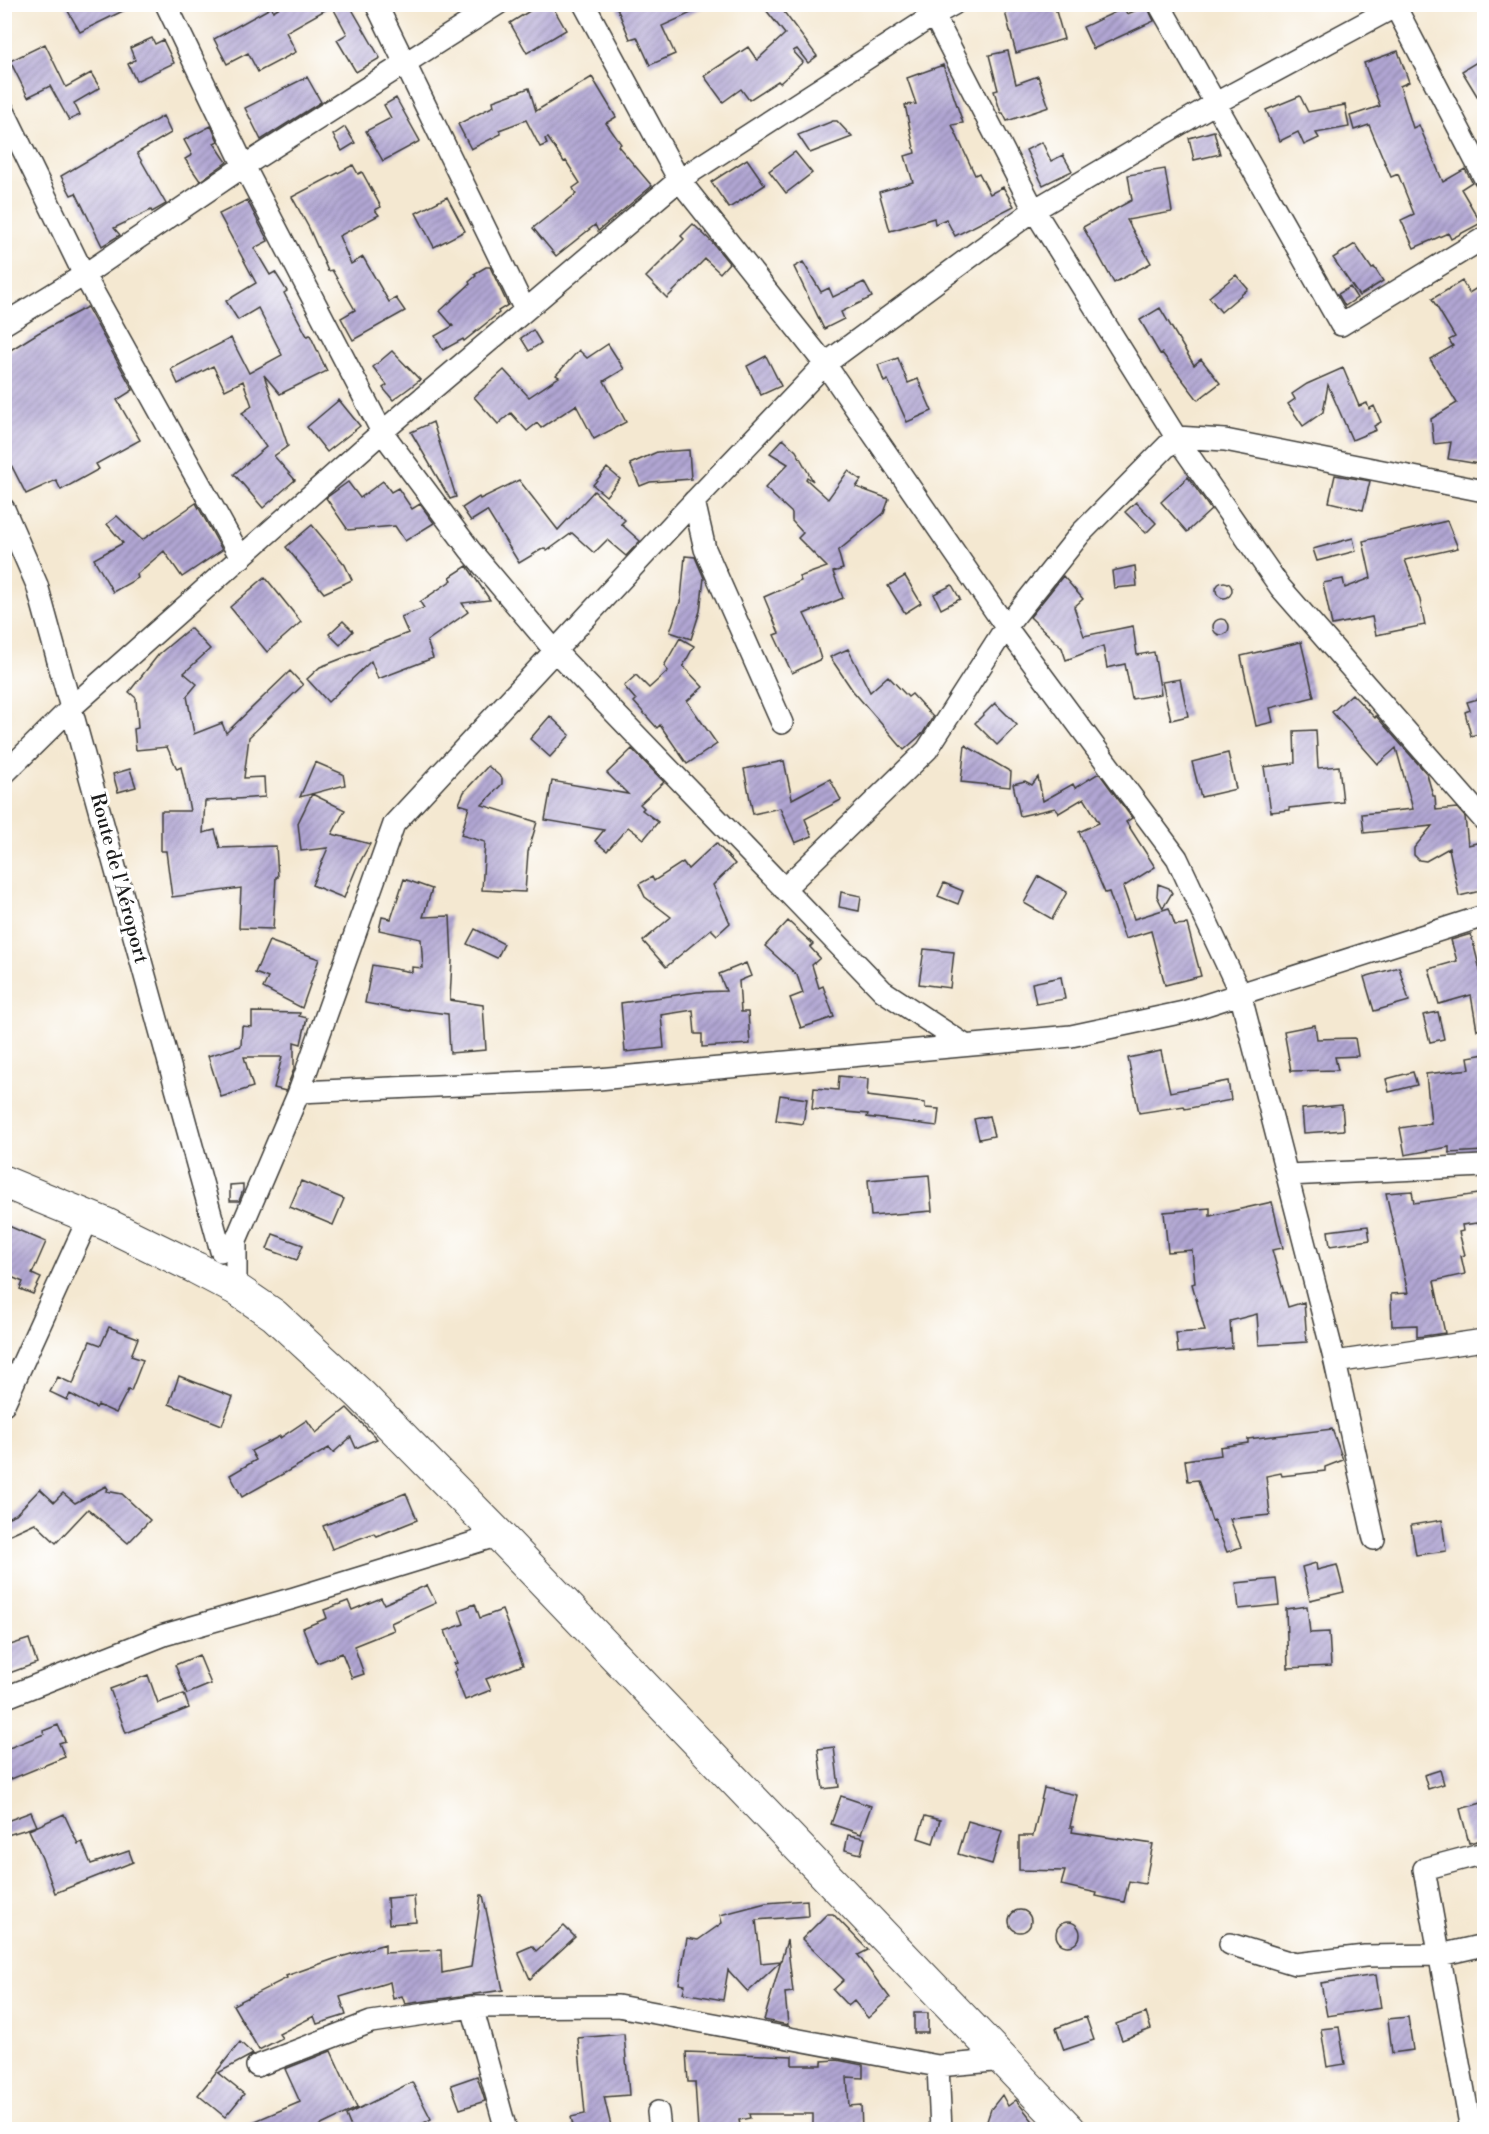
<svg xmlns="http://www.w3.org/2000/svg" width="1489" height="2134" font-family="'Libre Bodoni',serif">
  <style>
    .building { fill: url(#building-hatch) }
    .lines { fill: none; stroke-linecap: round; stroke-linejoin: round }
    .minor-casing { stroke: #3c3b37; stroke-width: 24 }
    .highway-casing { stroke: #3c3b37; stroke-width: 34 }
    .minor { stroke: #fff; stroke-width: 21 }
    .highway { stroke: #fff; stroke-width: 32 }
    .labels { text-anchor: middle; stroke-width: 6; stroke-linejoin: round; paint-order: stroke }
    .street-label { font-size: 20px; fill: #1c1c1c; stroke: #fff }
  </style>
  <defs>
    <pattern id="building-hatch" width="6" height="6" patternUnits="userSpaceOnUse" patternTransform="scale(1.5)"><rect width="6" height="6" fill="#b1a6d3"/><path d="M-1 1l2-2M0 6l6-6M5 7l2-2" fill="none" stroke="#8f86aa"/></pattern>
  </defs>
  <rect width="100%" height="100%" fill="#fff"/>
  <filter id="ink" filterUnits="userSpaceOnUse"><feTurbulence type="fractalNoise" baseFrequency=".0167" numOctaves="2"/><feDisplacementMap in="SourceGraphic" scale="12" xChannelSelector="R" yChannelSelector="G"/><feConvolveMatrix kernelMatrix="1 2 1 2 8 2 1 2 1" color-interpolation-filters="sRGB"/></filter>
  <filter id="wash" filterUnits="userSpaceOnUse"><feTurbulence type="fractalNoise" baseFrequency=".008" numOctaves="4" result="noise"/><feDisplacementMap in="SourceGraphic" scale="24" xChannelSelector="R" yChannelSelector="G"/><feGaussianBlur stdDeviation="1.35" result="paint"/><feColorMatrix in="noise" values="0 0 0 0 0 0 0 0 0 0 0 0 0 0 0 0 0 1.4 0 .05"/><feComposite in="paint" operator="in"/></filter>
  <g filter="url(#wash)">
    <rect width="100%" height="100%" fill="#f4e8d1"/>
    <g id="blocks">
      <path class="building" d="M64,4h73l-57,28z
        M285,4h64l31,54 -24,14 -19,-32 10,-6 -15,-28 -46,26 10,20 -38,20 -10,-19 -21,11 -13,-25 58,-32 1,4z
        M541,4h10l15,26 -39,23 -17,-30z
        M625,4h86l-49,22 13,28 -25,11 -13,-28 -7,2 -13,-31z
        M773,4h5l39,52 -9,7 -11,-14 -4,2 10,11 -23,21 -2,-2 -29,19 -8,-11 -18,13 -19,-26 44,-29 9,13 28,-26 -19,-24z
        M1033,4h21l10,35 -48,14 -11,-41z
        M1147,6l7,15 -61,28 -10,-22 41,-19 3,6z
        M152,38l3,6 8,-4 11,23 -38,18 -8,-17 7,-4 -5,-12z
        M45,44l21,43 25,-14 9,15 -26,15 6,12 -11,5 -19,-34 -22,11 -18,-36z
        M1008,51l8,33 22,-8 11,31 -42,14 -4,-8h-2l-7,-22 4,-1 -9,-35z
        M1398,51l11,31 -9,4 13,42 6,-3 24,57 22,-13 7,13 -11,7 20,34 -30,16 -3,-6 -34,15 -13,-28 13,-6 -16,-40 -7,3 -22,-52 -15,5 -4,-14 30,-10 -16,-43z
        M1485,57v52l-23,-38z
        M943,65l20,58 -11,2 23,50 4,-2 11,21 13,-7 11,19 -59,30 -9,-17 -11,5 -1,-6 -44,13 -11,-39 34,-10 -8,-26 10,-3 -10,-48 11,-1 -9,-26z
        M307,77l14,25 -60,38 -16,-32z
        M592,77l24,40 -10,6 15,21 -3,2 34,40 -54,45 -3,-6 -39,31 -23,-28 43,-34 -3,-6 7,-5 -14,-22 -2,1 -16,-24 -3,1 2,5 -7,3 -14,-27 -27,10 2,4 -30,15 -13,-25 36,-18 -1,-5 36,-13 7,23z
        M1300,96l8,16 37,-7 4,22 -33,6 3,5 -15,7 -6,-13 -18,9 -14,-31z
        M396,98l24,43 -37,20 -17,-30 25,-13 -7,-13z
        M163,116l8,17 -34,20 29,51 -14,8 -1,-2 -37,18 6,7 -18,11 -26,-53 -5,2 -10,-19z
        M833,121h4l15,16 -42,16 -12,-18z
        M211,126l7,15 -4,2 13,19 -27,19 -15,-22 7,-4 -8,-15z
        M345,127l10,16 -13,8 -9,-16z
        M1214,131l6,23 -26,6 -5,-22z
        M1042,142l9,19 12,-6 9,16 -29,14 -17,-35z
        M795,152l17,21 -26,20 -17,-22z
        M747,159l18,26 -36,23 -18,-26z
        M353,165l5,9 4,-2 19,35 -6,3 4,5 -40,21 12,28 12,-7 26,45 7,-4 9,13 -52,29 -12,-22 14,-8 -23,-40 -4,1 -19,-43 -17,-31z
        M1165,169l7,43 -45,8 24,43 -37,20 -31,-56 49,-27 -4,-25z
        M447,197l18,34 -31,16 -18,-34z
        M247,200l21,41 -14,7 16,27 5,-3 12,19 -3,2 23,43 3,-1 17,36 -47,23 -16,-19 24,71 -14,10 21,24 -32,28 -29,-34 32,-27 -24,-34 10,-7 -9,-25 -18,9 -12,-24 -35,18 -7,-15 60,-31 18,35 33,-18 -24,-47 -20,12 -12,-19 30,-18 -37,-69z
        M693,224l19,18 17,21 -9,10 -15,-14 -38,39 -21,-21 38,-38 -3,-3z
        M1355,244l17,25 2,-2 9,14 -24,15 -26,-38z
        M803,262l18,30 8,-4 4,9 31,-15 8,15 -31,15 3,7 -20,10 -30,-62z
        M486,267h4l18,38 -10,6 1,2 -35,28 -1,-2 -20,11 -8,-14 18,-10 -13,-15 30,-27 -1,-2 7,-6 -2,-2z
        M1236,275l12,14 -27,23 -12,-15z
        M1462,281l7,12 16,-10v182l-37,-6 3,-17 -17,2 -3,-25 26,-16 -27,-44 23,-13 -4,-6 6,-3 -23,-38z
        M1350,287l7,11 -12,8 -7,-12z
        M87,307l46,83 -16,10 23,40 -44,24 3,5 -38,21 -5,-10 -30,14 -22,-43v-97l34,-21z
        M1160,308l34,57 7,-6 19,24 -22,17 -36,-47 -2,1 -20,-34z
        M533,330l8,13 -12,8 -8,-13z
        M608,344l16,25 -20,12 22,41 -32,17 -18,-34 -35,23 -4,-5 -10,8 -16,-18 -13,11 -24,-27 30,-27 25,27 30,-20 -3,-2 23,-25 8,8z
        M392,351l28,29 -27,20 -10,-12 4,-3 -14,-18z
        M766,356l15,30 -20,9 -14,-29z
        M898,358l10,25 10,-4 14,32 -25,11 -19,-42 -4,2 -6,-17z
        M1343,368l16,38 8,-3 2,6 5,-3 7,16 -7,4 2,4 -24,10 -24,-55 -5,27 -20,14 -15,-22 7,-5 -3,-5 15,-10z
        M339,400l21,26 -33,26 -20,-25z
        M433,422l23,75 -6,2 -39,-67z
        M783,439l13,12 17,30 -6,-4 -1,2 22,20 20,-28 13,9 -5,7 33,12 -5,14 -46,38 5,18 -10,3 10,26 -39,16 7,14 10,31 -29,14 -18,-38 5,-2 -15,-36 37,-16 -2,-4 28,-10 -29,-29 5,-5 -11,-12v-8l-27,-25 23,-24 -18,-11z
        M689,450l2,29 -41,3 -10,4 -10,-22 27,-12z
        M607,468l13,11 -14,17 -13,-11z
        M1335,475l35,6 -7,29 -34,-8z
        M1188,477l23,33 -24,22 -26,-30z
        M519,480l39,50 36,-39 31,29 -4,4 19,17 -14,15 -19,-16 -13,13 -22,-20 -25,18 -3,-3 -25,15 -32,-52 -16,10 -9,-13 17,-11 1,2z
        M383,481l8,11 7,-4 14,21 8,-5 14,19 -29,18 -10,-15 -47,4 -22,-32 22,-16 12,16z
        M1136,502l20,21 -10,10 -21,-21z
        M196,503l26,47 -40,27 -18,-26 -27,23 1,4 -25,14 -19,-33 29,-16 -16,-19 10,-8 25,24z
        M1447,521l11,27 -53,12 15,40 5,25 -49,10 -4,-18 -40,8 -9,-42 20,-4 2,9 26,-10 -8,-37z
        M312,525l33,40 7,15 -28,13 -38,-46z
        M1353,538l3,13 -39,10 -4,-12z
        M685,556l10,1 9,21 -4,33 -9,28 -21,-7 11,-33z
        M467,566l23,34 -28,3 6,9 -41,29 6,17 -55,21 -7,-18 -43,41 -21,-23 13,-12 88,-34 -7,-16 23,-9 -4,-6 32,-22 -2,-3z
        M1135,566l2,20 -23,2 -2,-17z
        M905,576l16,27 -16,10 -17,-27z
        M1063,576l20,23 -9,8 10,29 49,-10 4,29 17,-3 7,42 -29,5 -7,-35 -18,4 -4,-22 -37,14 -4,-12 -32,-31z
        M265,577l36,45 -34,30 -37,-45z
        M1216 590a8 8 0 1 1 16 0a8 8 0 1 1-16 0Z
        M952,585l8,14 -19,10 -7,-15z
        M1213 627a8 8 0 1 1 16 0a8 8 0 1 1-16 0Z
        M343,621l10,10 -13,14 -11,-11z
        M190,628l20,21 -26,24 13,11 -10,12 7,38 28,-11 4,10 64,-62 13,14 -54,52 -5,41 20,-1 1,20 -60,4 -2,32 12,-3 5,18 56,-2 2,31h-2l-3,52 -34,-1 2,-40 -69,9 -6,-46h-5v-40h29l-5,-26 -4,-18 -4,2 -10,-22 -31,3 -2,-21 4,-1 -2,-30 -7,-6 30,-38z
        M680,638l14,8 -11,20 20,21 -16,14 30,43 -30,20 -27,-39 -3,3 -23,-26 2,-2 -12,-14 12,-11 13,13 19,-17 -4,-5z
        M1301,642l13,55 -44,11 3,14 -17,4 -15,-70z
        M848,649l22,43 18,-16 20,21 4,-3 21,23 -10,16 -19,17 -51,-59 -23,-34z
        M1180,679l8,37 -17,4 -9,-38z
        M1352,694l23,24 1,-2 51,58 6,22h2l1,14 21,-2 8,9 3,28 17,-4v49l-26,6 -10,-48 -23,13 -7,-1 -5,-5v-7l18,-22 -68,7 -2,-19 51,-5 -17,-61 -18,16 -46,-52z
        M1485,697v35l-14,4 -6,-24 5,-2 -3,-8z
        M995,703l22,22 -20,20 -22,-22z
        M550,716l20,19 -20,22 -20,-18z
        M1316,730l2,38 21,-2 4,36 -54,6v2l-18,2 -7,-45 31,-4 -1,-32z
        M965,745l46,27 -1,15 -49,-5z
        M632,749l32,33 -24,22 4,4 -2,2 16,12 -14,17 -16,-12 -21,24 -12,-10 9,-11 -59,-10 7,-39 76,13 -21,-21z
        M1228,753l8,36 -35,8 -9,-35z
        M784,761l8,38 38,-20 11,21 -36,19 7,17 -17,7 -15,-35 -27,6 -9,-45z
        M315,762l28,12 2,11 -45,12z
        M488,766l14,12v6l-20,21 55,17 -9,30 -3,40 -43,-2 3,-48 -24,-7 8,-28 -10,-3 5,-12z
        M130,769l6,18 -18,5 -5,-18z
        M1099,773l33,45 -6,4 29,45 -32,20 11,32 35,-11 6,17 12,-1 14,52 -36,9 -14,-54 -26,8 -16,-47 -4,1 -26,-61 20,-9 -15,-25 -25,15 -4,-5 -35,8 -7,-32 12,-3 7,4 6,-8 5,24 30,-17 2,4z
        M312,794l33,16 -13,24 38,10 -14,25 -12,29 -32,-13 16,-37 -27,3 -3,-28z
        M716,843l19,21 -22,21 17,38 -13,12 -6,-6 -45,38 -23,-26 28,-24 -26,-20 -6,-13 13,-7 2,4 29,-19 5,7z
        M1039,876l28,16 -15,27 -28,-16z
        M404,879l28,10 -9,28 27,-1 2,44 -2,40 33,5 3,45 -36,3 -2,-39 -39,-5v2l-44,-8 7,-38 40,7v-5l11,1 -2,-29 -42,-9 3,-13 9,2z
        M944,883l19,8 -5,13 -20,-8z
        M1158,884l11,4 3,5 -9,15 -6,-12z
        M841,892l20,4 -2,15 -20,-4z
        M788,921l25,23 -3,3 10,11 -8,7 7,23 4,-2 11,31 -33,11 -11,-30 13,-5 -6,-18 -32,-29z
        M475,929l29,15 -7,14 -30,-14z
        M1471,934l14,56v40h-8l-6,-35 -32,9 -10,-35 28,-8 -6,-21z
        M269,941l50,18 -17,49 -39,-20 5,-10 -13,-5z
        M924,949l30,3 -4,36 -31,-4z
        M746,963l5,13 -12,5 2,31h7l2,32 -48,3v-13h-7l-2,-24 -32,5 3,33 -39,4 -4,-49 76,-11 29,-1 -7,-17z
        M1399,967l10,34 -35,10 -10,-34z
        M1061,977l4,22 -29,5 -4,-21z
        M252,1012l48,1 -1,3 8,2 -6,26 -7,-2v27l-7,18 -1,4 -12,-3 8,-31h-38l9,30 -32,10 -13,-41 33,-10 1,-20 10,1z
        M1438,1012l6,27 -14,3 -7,-27z
        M1315,1025l2,14 38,-1 3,18 -23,1 3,13 -47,1 -7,-40z
        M1161,1051l9,41 58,-11 3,19 -46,9 -1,-3 -45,7 -11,-55z
        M1485,1054v58l-4,1 3,38 -35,2v-6l-44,8 -5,-27 31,-5 -5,-49 44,-5 -2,-12z
        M1413,1072l4,13 -28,7 -3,-13z
        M839,1076l29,3 -1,17 58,7v5l14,1 -2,17 -70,-9 1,-3 -56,-5 2,-21 24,2z
        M780,1095l27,4 -4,25 -27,-4z
        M1342,1105l2,25 -40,3 -2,-24z
        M989,1116l5,20 -15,3 -5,-20z
        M929,1175l3,36 -61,5 -3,-36z
        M301,1181l43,18 -11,26 -43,-18z
        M243,1184v6l-4,11h-9v-16z
        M1412,1191l2,12 71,-10v29l-23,3 1,6 -4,1 6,23 -4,1 4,18 -31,7 11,52 -28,4v-12l-25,1 -1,-32 17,-1 -22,-100z
        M1272,1202l11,46 -11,2 16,57 16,-5 3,40 -48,3 -2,-31 -27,7 2,27 -54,5 -2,-20 29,-2 -13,-47 3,-1 -3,-33 -24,2 -4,-40 46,-4v8z
        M4,1224l42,18 -14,32 9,4 -8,16 -13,-5 3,-7 -19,-8z
        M1368,1226l2,14 -40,6 -2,-15z
        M273,1234l30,11 -6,15 -30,-11z
        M109,1327l29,11 -7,18 12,4 -12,31 -3,-1 -12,23 -18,-8 -2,3 -26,-14 -3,6 -17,-8 8,-15 15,7 17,-43 11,4z
        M179,1376l54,21 -11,28 -53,-21z
        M347,1408l30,31 -21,9 -5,-11 -18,16 -4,-5 -87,49 -12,-22 26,-15 -5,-9 29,-15v2l27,-18 9,13z
        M1332,1429l11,31 -18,7v4l-43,5 -1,-3 -15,3 4,39 -40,4 11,28 -14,5 -13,-32 -2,1 -14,-41 -10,1 -3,-21 36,-5 -1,-8 28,-4v-4z
        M106,1486l2,3 -2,2 16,3 28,26 -22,23 -40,-34 -32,34 -21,-20 -31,14v-18l12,-5 24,-25 14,13 9,-9 12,10z
        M406,1493l11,27 -40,16 -3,-3 -42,16 -9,-23z
        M1442,1520l4,31 -30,4 -5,-30z
        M1316,1563l1,7 20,-5 7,27 -34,8 -8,-33z
        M1276,1579l3,26 -40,4 -3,-26z
        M427,1585l9,18 -45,20 3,7 -40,16 10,28 -12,4 -10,-25 -25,10 -14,-35 24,-10 -3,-8 24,-9 4,9 29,-12 3,6z
        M475,1604l5,14 22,-8 21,55 -37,14 5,11 -26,10 -11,-28 3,-2 -3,-6 3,-1 -12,-32 19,-7 -5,-14z
        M1307,1606l3,27 19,-1 2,34 -43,2 -2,-59z
        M29,1639l8,24 -33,12v-28z
        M199,1655l12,29 -24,10 -12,-29z
        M148,1675l10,28 26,-9 5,14 -63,25 -16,-44z
        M58,1725l7,16 -6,2 6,14 -61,25v-32l40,-16 -1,-3z
        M834,1747l5,40 -16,2 -5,-40z
        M1440,1770l4,14 -16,5 -4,-14z
        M1044,1788l33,7 -7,32h3l-1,5 81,12 -8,40 -16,-3 -5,21 -28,-6 1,-3 -36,-8 4,-14 -46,-1v-34h14z
        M841,1796l30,10 -10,28 -30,-10z
        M1485,1802v37l-16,4 -9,-34z
        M31,1812l6,14 -33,10v-14z
        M64,1814l14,30 4,-2 9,22 38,-13 4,11 -78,31 -13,-35 -13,-28z
        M925,1816l15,4 -7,23 -15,-5z
        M968,1821l34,10 -10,33 -34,-10z
        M848,1835l17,3 -4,16 -16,-4z
        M481,1895h2l20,95 -98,14 -3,-8 -9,3 -3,-17 -50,15 6,18 -29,9 -3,-8 -35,18 3,4 -23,12 -26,-45 54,-27 -1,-2 48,-17 51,-15v9l56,-3 1,23 29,-6z
        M414,1896l2,26 -27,2 -2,-26z
        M807,1900l1,16 -52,4 5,43 20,-2 -33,31 -20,-22 -5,30 -40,-7 2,-8 -6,-1 8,-46 11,2 24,-17 -2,-8 46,-12z
        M1009 1921a11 11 0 1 1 22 0a11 11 0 1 1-22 0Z
        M827,1914h6l35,36 -10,5 32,43 -22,20 -14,-17 -6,5 -15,-16 11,-10 -42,-41z
        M1056 1934a12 12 0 1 1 24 0a12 12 0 1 1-24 0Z
        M564,1926l11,11 -45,42 -12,-27 14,-6 4,5z
        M787,1940l6,52 -8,1 3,32 -24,-5z
        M1376,1975l5,33 -54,8 -6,-33z
        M914,2013h14v20h-14z
        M1146,2013l5,16 -29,11 -6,-16z
        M1086,2017l8,23 -30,10 -8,-22z
        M1408,2017l5,33 -21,3 -4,-34z
        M1339,2027l6,37 -18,3 -6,-38z
        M624,2034l5,61 -25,2 8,33h-38l-3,-13 14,-3 -7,-76z
        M240,2042l13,12 -35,19 26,21 -19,23 -27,-22z
        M331,2051l26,57 -46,22h-77l66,-28 -15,-33z
        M686,2052l106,4v9h30v-4l15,-1 26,5v13l-16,-1 2,29 12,-1 1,25h-49v-16h-64l1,4 -11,2 2,10h-43l-3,-48h-7z
        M477,2076l8,25 -25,8 -9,-24z
        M412,2082l19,37 -11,6 2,5h-70l-6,-15z
        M1002,2095l6,11 8,-6 24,30h-56l7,-21z"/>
    </g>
  </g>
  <g filter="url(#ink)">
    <use href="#blocks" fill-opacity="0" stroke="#3c3b37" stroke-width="1.5"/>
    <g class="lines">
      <defs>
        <path id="minor" d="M166,4l78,162 138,266 88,118 85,101 328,340 82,54
          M376,4l149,306
          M584,4l95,176 146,184 181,263 171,231 63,135 95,369 39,177
          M928,4l106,206 142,227 104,150 204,233
          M1159,4l182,321 143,-87
          M1394,4l90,173
          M4,111l80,164 157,283
          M4,324l80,-49 160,-109 254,-162
          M694,501l11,48 77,174
          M4,509l33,76 184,666
          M4,774l68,-67 310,-275 297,-252 255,-165 20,-11
          M784,889l143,-139 79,-123 75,-94 95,-96 49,3 259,51
          M299,1092l95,-268 291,-313 140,-147 209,-154 180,-106 186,-100
          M1287,1175l197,-9
          M236,1289v-49l63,-148 299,-13 473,-43 113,-24 300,-96
          M1335,1362l149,-22
          M4,1404l85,-187
          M4,1698l160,-63 130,-37 205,-63
          M1230,1944l65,20 70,-8 75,-1 44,-10
          M472,2007l34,123
          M257,2066l114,-44 101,-15 146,-1 320,60 66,-6
          M938,2066l3,64
          M658,2112l2,18
          M1471,2130l-47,-261 60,-16"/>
        <path id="highway" d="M4,1182l102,42 90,44 40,21 38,26 87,80 138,140 571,595"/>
      </defs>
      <use href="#minor" class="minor-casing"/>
      <use href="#highway" class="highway-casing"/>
      <use href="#minor" class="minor"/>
      <use href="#highway" class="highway"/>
    </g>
  </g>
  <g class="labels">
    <g class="street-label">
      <text transform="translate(120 878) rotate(75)" y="7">Route de l'Aéroport</text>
    </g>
  </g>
  <rect width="1489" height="2134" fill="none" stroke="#fff" stroke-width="24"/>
</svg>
